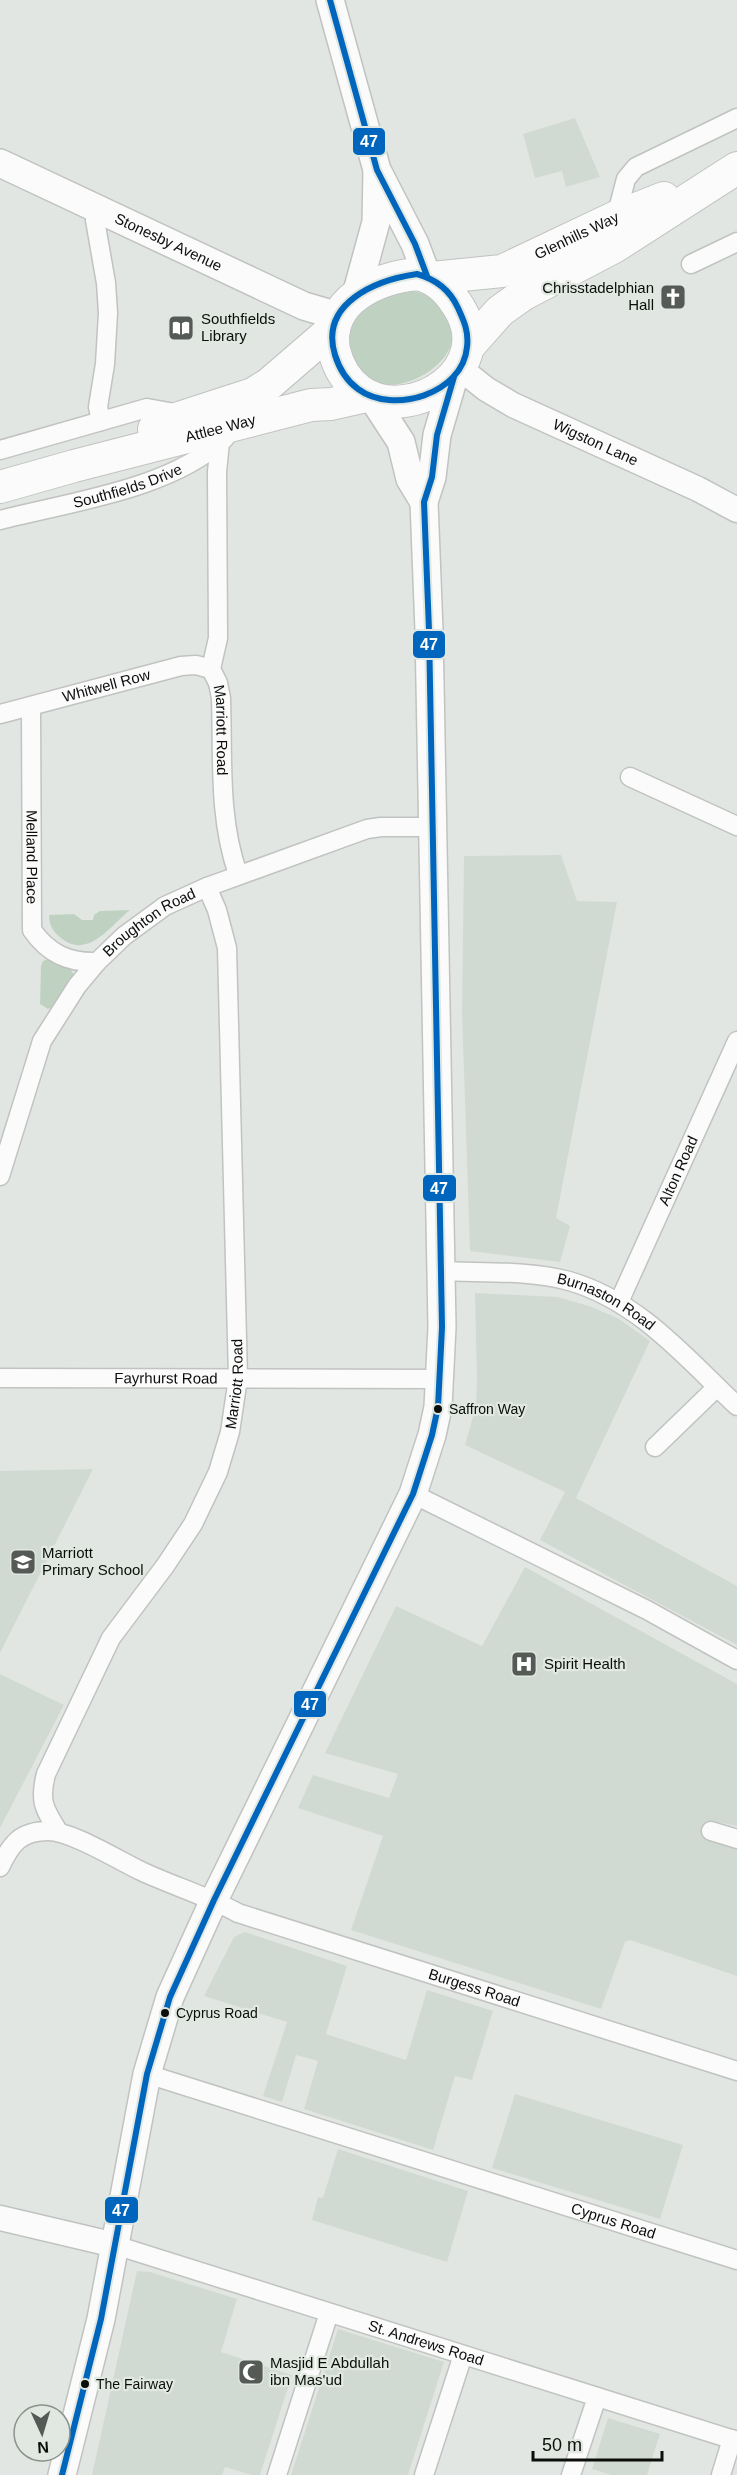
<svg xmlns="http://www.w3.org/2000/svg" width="737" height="2475" font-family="Helvetica,sans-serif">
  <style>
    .built { fill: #d1dad2 }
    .green { fill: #bfd2c2 }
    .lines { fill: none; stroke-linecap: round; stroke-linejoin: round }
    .minor-casing { stroke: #c0c3c0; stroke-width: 21 }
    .tertiary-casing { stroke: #c0c3c0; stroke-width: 27 }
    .secondary-casing { stroke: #c0c3c0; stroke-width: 30 }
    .trunk-casing { stroke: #c0c3c0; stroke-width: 34 }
    .minor { stroke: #fbfbfb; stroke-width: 18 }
    .tertiary { stroke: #fbfbfb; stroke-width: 24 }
    .secondary { stroke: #fbfbfb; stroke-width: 27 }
    .trunk { stroke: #fbfbfb; stroke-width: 32 }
    .bus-1-casing { stroke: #e0e8e1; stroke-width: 10 }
    .bus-1 { stroke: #0065bd; stroke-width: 6 }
    .bus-dot { fill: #0b0e0b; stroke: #e0e8e1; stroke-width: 2 }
    .labels { text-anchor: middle; stroke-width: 4.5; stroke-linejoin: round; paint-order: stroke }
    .bus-label { font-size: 14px; fill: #0b0e0b; stroke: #e0e8e1; text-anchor: start }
    .street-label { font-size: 15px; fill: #0b0e0b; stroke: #e0e8e1 }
    .poi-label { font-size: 15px; fill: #0b0e0b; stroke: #e0e8e1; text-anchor: start }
    .line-badge { stroke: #e0e8e1; stroke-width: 2 }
    .badge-label { font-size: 16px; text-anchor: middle; font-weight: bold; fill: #fff }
  </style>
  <rect width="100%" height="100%" fill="#e2e6e2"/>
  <path class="built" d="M575,118l25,59 -34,10 -4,-16 -27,7 -12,-44z
    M561,855l16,46 40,1 -61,316 14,8 -10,36 -90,-11 -8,-239 2,-156z
    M475,1293l83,4 34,10 27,12 31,22 -74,157 161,88v59l-197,-105 25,-48 -100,-47 11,-39 1,-26z
    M93,1469l-93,184v-182z
    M525,1567l212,117v142l-24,-5 -6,17 30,10v128l-107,-36 -5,2 -24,67 -250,-79 32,-94 -85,-28 15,-33 76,23 9,-24 -73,-21 71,-147 86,40z
    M0,1674l64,31 -64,123z
    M245,1932l102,34 -21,68 80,26 21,-70 66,21 -21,69 -17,-4 -22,74 -129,-41 14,-48 -22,-6 -14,47 -19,-6 24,-74 -83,-26 30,-59z
    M515,2094l168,51 -23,74 -168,-51z
    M338,2149l130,42 -21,71 -135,-42 6,-23 5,1z
    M137,2271l13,1 87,27 -16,53 71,23 -32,100h-8l-27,-8 -3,8h-130z
    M338,2329l106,33 -36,113h-117z
    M608,2418l52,16 -13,41h-36l-19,-6z"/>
  <path class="green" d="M408,291c16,1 27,5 35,19 5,9 10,18 9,29 -2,27 -50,55 -75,43 -25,-11 -38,-45 -17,-68 12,-14 31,-20 48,-23z
    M130,910c-19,15 -41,49 -68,29 -9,-7 -13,-14 -13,-24l25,-1 8,6h11l1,-5 6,-4z
    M48,959l22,9 4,7 -19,31 -7,3 -8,-5 1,-38 2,-5z"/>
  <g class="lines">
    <defs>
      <g id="minor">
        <path d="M98,209l-3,11 11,63 2,30 -3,51 -7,43 3,14"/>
        <path d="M616,217l10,-38 10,-12 101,-49"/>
        <path d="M691,264l46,-22"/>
        <path id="s1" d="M220,442l-3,30 1,166 -7,31 7,14 3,15c2,58 -3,120 17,176"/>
        <path d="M0,450l147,-42 22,4 7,7"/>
        <path id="s2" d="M0,520c70,-18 172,-31 225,-82"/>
        <path id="s3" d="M31,707l1,223c16,23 36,33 65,32"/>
        <path id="s4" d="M0,714l181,-48 15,-1 15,4"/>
        <path d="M630,777l107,49"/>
        <path id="s5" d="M0,1176l42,-135 35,-55 20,-24 27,-26 41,-30 42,-19 160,-58 14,-2h51"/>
        <path id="s6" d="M441,1271c41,2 88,-1 128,10 70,20 117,77 168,125"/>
        <path id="s7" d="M619,1302l118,-261"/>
        <path id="s8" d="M0,1378l440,1"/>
        <path d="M655,1447l62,-60"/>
        <path d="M413,1494l234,116 90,50"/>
        <path id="s9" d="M58,1831c-14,-22 -19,-30 -12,-57l65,-136 54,-72 28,-42 25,-52 12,-40 8,-54 -11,-430 -10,-38 -10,-23"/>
        <path d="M711,1831l26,8"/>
        <path id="s10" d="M0,1867c11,-23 20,-36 48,-36 23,0 70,29 93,40 32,15 66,25 97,42l499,158"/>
        <path id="s11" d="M147,2074l590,186"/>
        <path id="s12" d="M115,2245l622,196"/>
        <path d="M277,2475l52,-162"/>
        <path d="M424,2475l39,-120"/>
        <path d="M571,2475l26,-78"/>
        <path d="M721,2475l11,-36"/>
      </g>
      <g id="tertiary">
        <path id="s13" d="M461,369l25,20 27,16 185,84 39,21"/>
        <path d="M0,2218l115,27"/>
      </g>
      <g id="secondary">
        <path d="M330,0l47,170 38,74 12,32"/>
        <path id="s14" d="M0,163l304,143 34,10"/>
        <path d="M356,295l20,-73 1,-51"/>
        <path d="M373,399l28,43 9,37 14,23"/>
        <path d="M62,2475l39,-156 46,-245 23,-77 44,-97 199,-406 19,-59 6,-28 4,-80 -13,-697 -5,-128 8,-25 5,-42 17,-58"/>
      </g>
      <g id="trunk">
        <path d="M417,274c18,4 29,14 39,29 46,66 -47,123 -96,88 -14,-10 -22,-24 -26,-41 -9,-50 43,-72 83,-76z"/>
        <path id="s15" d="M432,278l70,-7 114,-54 48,-19"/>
        <path d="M468,347l32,-36 24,-17 90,-47 123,-79"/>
        <path d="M154,429l22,-10 77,-25 16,-10 65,-56"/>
        <path id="s16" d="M0,487l74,-21 237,-61 20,-1 36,-8"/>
      </g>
    </defs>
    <use href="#minor" class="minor-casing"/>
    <use href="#tertiary" class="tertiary-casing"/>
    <use href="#secondary" class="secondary-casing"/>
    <use href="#trunk" class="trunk-casing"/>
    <use href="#minor" class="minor"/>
    <use href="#tertiary" class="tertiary"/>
    <use href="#secondary" class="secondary"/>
    <use href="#trunk" class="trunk"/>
    <defs>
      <path id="bus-1" d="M330,0l47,170 38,74 12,32
        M417,274c18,5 33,16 41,34 6,13 11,24 9,39 -4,47 -74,68 -109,42 -11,-8 -19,-21 -23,-34 -16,-52 41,-75 82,-81z
        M62,2475l39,-156 46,-245 23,-77 44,-97 199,-406 19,-59 6,-28 4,-80 -13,-697 -5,-128 8,-25 5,-42 17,-58"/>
    </defs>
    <use href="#bus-1" class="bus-1-casing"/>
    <use href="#bus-1" class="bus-1"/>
  </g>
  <defs>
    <symbol id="church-square" viewBox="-11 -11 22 22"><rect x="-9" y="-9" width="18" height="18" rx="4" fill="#565a56" stroke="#e0e8e1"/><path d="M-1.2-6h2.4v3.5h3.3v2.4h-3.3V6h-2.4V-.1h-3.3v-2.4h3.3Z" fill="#fff"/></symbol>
    <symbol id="library-square" viewBox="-11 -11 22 22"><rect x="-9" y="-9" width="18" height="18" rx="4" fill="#565a56" stroke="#e0e8e1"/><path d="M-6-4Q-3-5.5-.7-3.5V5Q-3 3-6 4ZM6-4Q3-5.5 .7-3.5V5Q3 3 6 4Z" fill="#fff"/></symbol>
    <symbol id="school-square" viewBox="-11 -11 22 22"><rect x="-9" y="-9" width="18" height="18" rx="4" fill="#565a56" stroke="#e0e8e1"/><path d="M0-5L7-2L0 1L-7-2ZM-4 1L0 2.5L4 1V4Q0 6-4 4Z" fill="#fff"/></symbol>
    <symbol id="hospital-square" viewBox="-11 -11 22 22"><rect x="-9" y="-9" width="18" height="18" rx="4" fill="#565a56" stroke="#e0e8e1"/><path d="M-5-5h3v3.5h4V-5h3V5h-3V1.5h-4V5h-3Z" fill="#fff"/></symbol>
    <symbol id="mosque-square" viewBox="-11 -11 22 22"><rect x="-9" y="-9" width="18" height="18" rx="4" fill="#565a56" stroke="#e0e8e1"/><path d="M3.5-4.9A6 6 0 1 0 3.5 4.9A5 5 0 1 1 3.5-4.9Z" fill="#fff"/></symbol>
  </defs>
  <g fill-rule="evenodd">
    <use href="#church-square" x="658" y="282" width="30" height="30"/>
    <use href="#library-square" x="166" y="313" width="30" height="30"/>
    <use href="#school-square" x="8" y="1547" width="30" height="30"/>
    <use href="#hospital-square" x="509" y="1649" width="30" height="30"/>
    <use href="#mosque-square" x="236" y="2357" width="30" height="30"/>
  </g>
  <g class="bus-dot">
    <circle cx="438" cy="1409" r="5"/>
    <circle cx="165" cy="2013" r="5"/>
    <circle cx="85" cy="2384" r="5"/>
  </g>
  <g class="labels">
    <g class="bus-label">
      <text x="449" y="1414">Saffron Way</text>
      <text x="176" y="2018">Cyprus Road</text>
      <text x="96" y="2389">The Fairway</text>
    </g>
    <g class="street-label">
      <text dy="5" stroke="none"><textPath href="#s15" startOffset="153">Glenhills Way</textPath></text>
      <text dy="5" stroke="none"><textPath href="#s14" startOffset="186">Stonesby Avenue</textPath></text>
      <text dy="5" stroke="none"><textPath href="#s16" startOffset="228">Attlee Way</textPath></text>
      <text dy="5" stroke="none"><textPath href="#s13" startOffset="154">Wigston Lane</textPath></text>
      <text dy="5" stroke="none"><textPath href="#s2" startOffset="132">Southfields Drive</textPath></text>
      <text dy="5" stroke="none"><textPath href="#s4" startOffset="110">Whitwell Row</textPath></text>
      <text dy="5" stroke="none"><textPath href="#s1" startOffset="291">Marriott Road</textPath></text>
      <text dy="5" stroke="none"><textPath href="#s3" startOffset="150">Melland Place</textPath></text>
      <text dy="5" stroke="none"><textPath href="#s5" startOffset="304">Broughton Road</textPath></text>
      <text dy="5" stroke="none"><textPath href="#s7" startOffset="144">Alton Road</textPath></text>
      <text dy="5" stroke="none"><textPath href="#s6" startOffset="171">Burnaston Road</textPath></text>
      <text dy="5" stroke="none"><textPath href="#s8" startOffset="166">Fayrhurst Road</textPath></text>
      <text dy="5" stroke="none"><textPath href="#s9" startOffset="500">Marriott Road</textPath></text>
      <text dy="5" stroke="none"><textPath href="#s10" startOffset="520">Burgess Road</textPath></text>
      <text dy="5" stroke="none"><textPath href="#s11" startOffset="489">Cyprus Road</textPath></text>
      <text dy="5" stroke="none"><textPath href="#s12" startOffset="326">St. Andrews Road</textPath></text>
    </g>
    <g class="poi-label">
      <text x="654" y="293" text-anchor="end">Chrisstadelphian<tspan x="654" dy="17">Hall</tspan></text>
      <text x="201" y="324">Southfields<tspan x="201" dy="17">Library</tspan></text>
      <text x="42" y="1558">Marriott<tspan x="42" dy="17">Primary School</tspan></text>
      <text x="544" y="1669">Spirit Health</text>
      <text x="270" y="2368">Masjid E Abdullah<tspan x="270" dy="17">ibn Mas'ud</tspan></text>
    </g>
  </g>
  <g class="line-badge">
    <rect x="352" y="127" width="34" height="29" rx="6" fill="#0065bd"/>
    <rect x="412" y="630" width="34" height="29" rx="6" fill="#0065bd"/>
    <rect x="422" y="1174" width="35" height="28" rx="6" fill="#0065bd"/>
    <rect x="293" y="1690" width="34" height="28" rx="6" fill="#0065bd"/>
    <rect x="104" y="2196" width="35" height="28" rx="6" fill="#0065bd"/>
  </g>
  <g class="badge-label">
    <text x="369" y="147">47</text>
    <text x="429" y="650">47</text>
    <text x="439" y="1194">47</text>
    <text x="310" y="1710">47</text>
    <text x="121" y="2216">47</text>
  </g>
  <g transform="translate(42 2433) rotate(176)"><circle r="28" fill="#e0e8e1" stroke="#8b918b" stroke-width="1.5"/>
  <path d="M0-4.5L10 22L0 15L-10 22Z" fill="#565a56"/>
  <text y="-9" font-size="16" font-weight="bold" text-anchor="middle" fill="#0b0e0b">N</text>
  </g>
  <path d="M533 2451v9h129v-9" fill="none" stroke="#0b0e0b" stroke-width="3"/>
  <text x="542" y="2451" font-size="18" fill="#0b0e0b" stroke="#e0e8e1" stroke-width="4.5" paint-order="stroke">50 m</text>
</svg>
